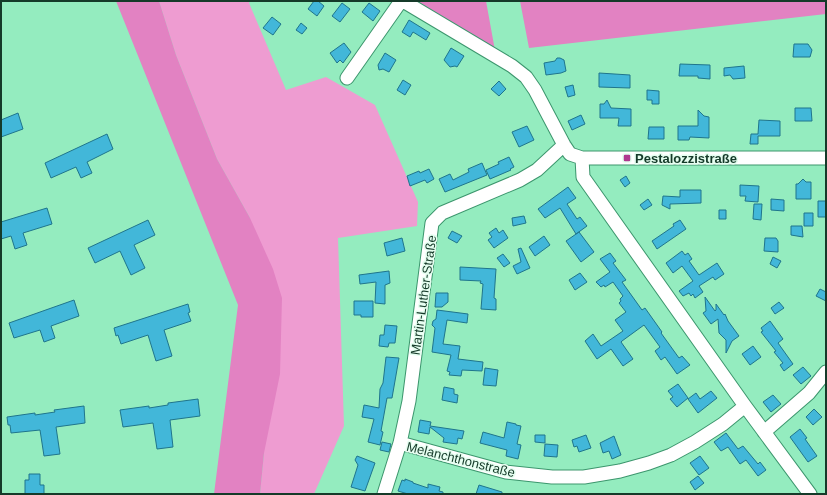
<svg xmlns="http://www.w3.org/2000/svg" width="827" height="495" font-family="Arial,sans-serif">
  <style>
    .green { fill: #ee9cd1 }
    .forest { fill: #e282c2 }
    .building { fill: #42b7d9; stroke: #1f758c }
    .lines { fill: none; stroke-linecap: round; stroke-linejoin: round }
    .minor-casing { stroke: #3c966d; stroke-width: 15 }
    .minor { stroke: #fff; stroke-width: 13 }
    .poi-dot { fill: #af388f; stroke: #e5fef0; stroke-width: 1.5 }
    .labels { text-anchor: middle; stroke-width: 3; stroke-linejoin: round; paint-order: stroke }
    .poi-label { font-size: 13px; font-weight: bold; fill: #153a29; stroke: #e5fef0; text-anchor: start }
    .street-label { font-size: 13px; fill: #153a29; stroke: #e5fef0 }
  </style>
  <rect width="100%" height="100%" fill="#94ecbf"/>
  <path class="green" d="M159,1h91l-1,2 37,87 40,-13 49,28 43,97 -1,24 -79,12 6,188 -30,68h-54l4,-41 -14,-235 -33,-59 -41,-104z"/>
  <path class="forest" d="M116,1h43l17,54 41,104 33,59 23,51 9,29 -2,76 -16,79 -4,41h-46l24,-189z
    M403,1h83l10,55z
    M520,1h306v13l-297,34z"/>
  <path class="building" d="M314,1h4l6,5 -7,10 -9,-7z
    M342,3l8,6 -10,13 -8,-6z
    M369,3l11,8 -7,10 -11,-9z
    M272,17l9,7 -8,11 -10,-7z
    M409,20l21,13 -4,7 -13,-8 -3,5 -8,-5z
    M301,23l6,5 -5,6 -6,-4z
    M344,43l7,9 -8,11 -3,-3 -3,3 -7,-10z
    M794,44h14l4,6 -2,7h-17z
    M451,48l13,8 -7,11 -2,-1 -5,1 -6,-7z
    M385,53l11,7 -7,12 -6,-3 -4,1 -1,-5z
    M557,58h3l4,2 2,11 -5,2 -15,2 -2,-12 11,-2z
    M680,64l30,1v14l-12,-1v-2h-19z
    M744,66l1,12 -12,1 -3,-4 -6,1v-8z
    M599,73l31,2v13l-31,-1z
    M403,80l8,5 -6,10 -8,-5z
    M499,81l7,8 -7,7 -8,-7z
    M573,85l2,10 -7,2 -3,-10z
    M647,90l12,1v13h-7v-4h-5z
    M607,100l4,8 20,1v17h-13l1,-8h-19v-14h4z
    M795,108h16l1,13h-17z
    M698,110l6,6 5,1v21l-19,-1 -1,3h-11v-14h20z
    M18,113l5,16 -22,8v-17z
    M581,115l4,9 -13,6 -4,-9z
    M759,120l21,1v15h-22v8h-8l1,-10h7z
    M527,126l7,14 -15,7 -7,-15z
    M649,127h15v12h-16z
    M107,134l6,15 -26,13 5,11 -11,5 -5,-11 -25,11 -6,-15z
    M509,157l5,10 -4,2 1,1 -21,9 -4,-9 13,-6 -1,-2z
    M482,163l5,12 -42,17 -6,-13 11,-5 3,6 16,-8 -1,-3z
    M429,169l5,10 -7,4 -2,-3 -15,6 -3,-10 12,-5 1,2z
    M626,176l4,7 -5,4 -5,-7z
    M803,179l3,3h5v17h-15v-15h2z
    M740,185l19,1 -1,16 -13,-1 1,-5h-6z
    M568,187l8,11 -9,6 10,15 3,-2 7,9 -11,8 -16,-26 -15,10 -7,-9z
    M680,190h21v13l-31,1v5l-8,-4 1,-9 17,1z
    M648,199l4,6 -8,5 -4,-5z
    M771,199l13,1v11l-13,-1z
    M818,201h8v16h-8z
    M754,204h8l-1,16 -8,-1z
    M47,208l5,16 -29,9 4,12 -12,4 -4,-13 -10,3v-17z
    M719,210h7v9h-7z
    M804,213h9v13h-9z
    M524,216l2,7 -13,3 -1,-8z
    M148,220l7,15 -21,10 11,23 -14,7 -11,-24 -25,12 -7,-15z
    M680,220l6,9 -29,20 -5,-8 22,-15 -1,-2z
    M791,226h11l1,11 -12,-2z
    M496,228l3,5 4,-3 5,8 -14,10 -6,-8 4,-3 -3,-4z
    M452,231l10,5 -5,7 -9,-5z
    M579,232l15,20 -13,10 -15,-21z
    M544,236l6,9 -15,11 -6,-9z
    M402,238l3,13 -18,5 -3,-13z
    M765,238h11l2,3v11l-14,-1z
    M521,248l9,20 -13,6 -4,-8 8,-4 -3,-13z
    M682,251l3,4 3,-2 4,6 -3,2 10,14 18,-12 7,11 -9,6 -2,-3 -14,9 4,6 -8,6 -2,-4 -2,2 -2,-3 -6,3 -4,-5 14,-10 -11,-15 -9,7 -7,-10z
    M610,253l6,8 -3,2 13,17 -4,2 20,28 3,-2 17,24 -1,1 18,25 3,-2 8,9 -13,9 -12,-17 -4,3 -6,-9 5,-4 -16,-22 -22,16 -1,1 12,17 -10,7 -12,-17 -14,10 -12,-18 8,-7 8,12 22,-15 -8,-11 11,-8 -7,-9 2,-2 -1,-2 3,-3 -10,-14 -8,5 -1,-2 -3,2 -5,-5 14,-10 -10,-13z
    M503,254l7,9 -6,4 -7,-9z
    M773,257l8,4 -4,7 -7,-4z
    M460,267l36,2 -2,29 2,1v11l-15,-1 2,-25 -3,-1 1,-2 -21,-1z
    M389,271l1,12 -5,2v19l-10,-1 1,-21 -16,2 -1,-9z
    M580,273l7,9 -12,8 -6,-10z
    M820,289l6,3v9l-10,-5z
    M436,293h12v9l-6,5h-7z
    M705,297l10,14 1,-1v-6l8,11 1,-1 3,7 11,15 -7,5 -6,12v-13l-7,-7 -1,-14 -7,5 -8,-11 3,-2z
    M74,300l5,16 -28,10 4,12 -11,4 -4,-12 -26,8 -5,-15z
    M354,301h19v16h-12v-2h-7z
    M779,302l5,6 -9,6 -4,-6z
    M188,304l2,8 -2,1 3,8 -27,9 8,26 -16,5 -8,-26 -27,9 -3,-9 -2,1 -2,-8z
    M437,310l31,4 -1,9 -20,-3 -4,24 17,2 -2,13 25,3 -1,9 -20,-1 -1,6 -12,-1 1,-3 -3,-1 4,-16 -19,-3 3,-24 -3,-3 1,-4 3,-2z
    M770,321l13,18 -5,4 15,21 -9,7 -4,-6 3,-2 -9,-11 2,-1 -15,-19 2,-1 -2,-3z
    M385,325l12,1 -2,17h-6l-1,4 -9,-1 1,-11h4z
    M753,346l8,11 -11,8 -8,-11z
    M386,357l13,1 -7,40h-5l-6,33 2,1 -3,13 -12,-3 6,-23 -12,-2 2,-12 15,3 1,-19 3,-6z
    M803,367l8,9 -10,8 -8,-9z
    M485,368l13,2 -2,16 -13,-1z
    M678,384l10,14 -11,9 -7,-8 3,-2 -5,-6z
    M444,387l10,2v5l4,1 -1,8 -15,-3z
    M711,391l6,7 -19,15 -10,-14 8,-6 4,6z
    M773,395l8,9 -10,8 -8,-10z
    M198,399l2,17 -30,4 3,27 -16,2 -4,-26 -30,4 -3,-17 29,-4v2l19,-3v-2z
    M84,406l1,17 -29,4 4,27 -16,2 -4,-26 -29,3 -1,-8h-2l-1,-8 28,-4v2l20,-3 -1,-2z
    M814,409l8,8 -9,8 -7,-8z
    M420,420l11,2 -1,4 34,5 -2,8 -4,-1 -1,6 -14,-2 1,-4 -14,-11 -1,7 -11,-2z
    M507,422l9,2v1l5,1 -4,18 4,1 -3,14 -12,-3 1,-6 -27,-7 3,-11 21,6z
    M800,429l7,9 -2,1 12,17 -9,6 -18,-25z
    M726,433l12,16 5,-3 15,18 2,-2 6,8 -8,6 -12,-16 -6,4 -12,-17 -7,4 -7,-9z
    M535,435h10v8l-10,-1z
    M586,435l5,13 -12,4 -2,-6 -3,1 -2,-7z
    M614,436l7,19 -9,4 -3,-8 -6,2 -3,-10z
    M382,442l9,2 -2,8 -9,-2z
    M545,444l13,1 -1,12 -13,-1z
    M357,456l18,7 -10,28 -14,-4 7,-22 -3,-5z
    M700,456l9,12 -10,7 -9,-12z
    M29,474h11v11h4v9h-19v-14h4z
    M698,476l6,7 -9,7 -5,-8z
    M405,479l8,3v1l15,5v-4l12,3 -1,4 4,1v2h-35l-10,-3 4,-11 3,1z
    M479,485l23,7v2h-26z"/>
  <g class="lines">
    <defs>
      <path id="minor" d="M403,1l109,65 14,11 9,13 29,55 6,9 12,4h244
        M347,78l54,-77
        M582,158l1,19 162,229 65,88
        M764,432l45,-39 17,-21
        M400,443l106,29 46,5h32l36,-6 29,-8 22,-8 24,-13 28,-18 22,-18
        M384,494l16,-51 9,-42 23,-178 10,-10 78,-33 17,-10 27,-25"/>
    </defs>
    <use href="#minor" class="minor-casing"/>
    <use href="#minor" class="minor"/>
  </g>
  <rect class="poi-dot" x="623" y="154" width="8" height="8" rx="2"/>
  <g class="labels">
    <g class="poi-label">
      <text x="635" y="163">Pestalozzistraße</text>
    </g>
    <g class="street-label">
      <text transform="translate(423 295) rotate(-82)" y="5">Martin-Luther-Straße</text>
      <text transform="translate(461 459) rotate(14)" y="5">Melanchthonstraße</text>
    </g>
  </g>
  <rect width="827" height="495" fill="none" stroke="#153a29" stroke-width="4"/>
</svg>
